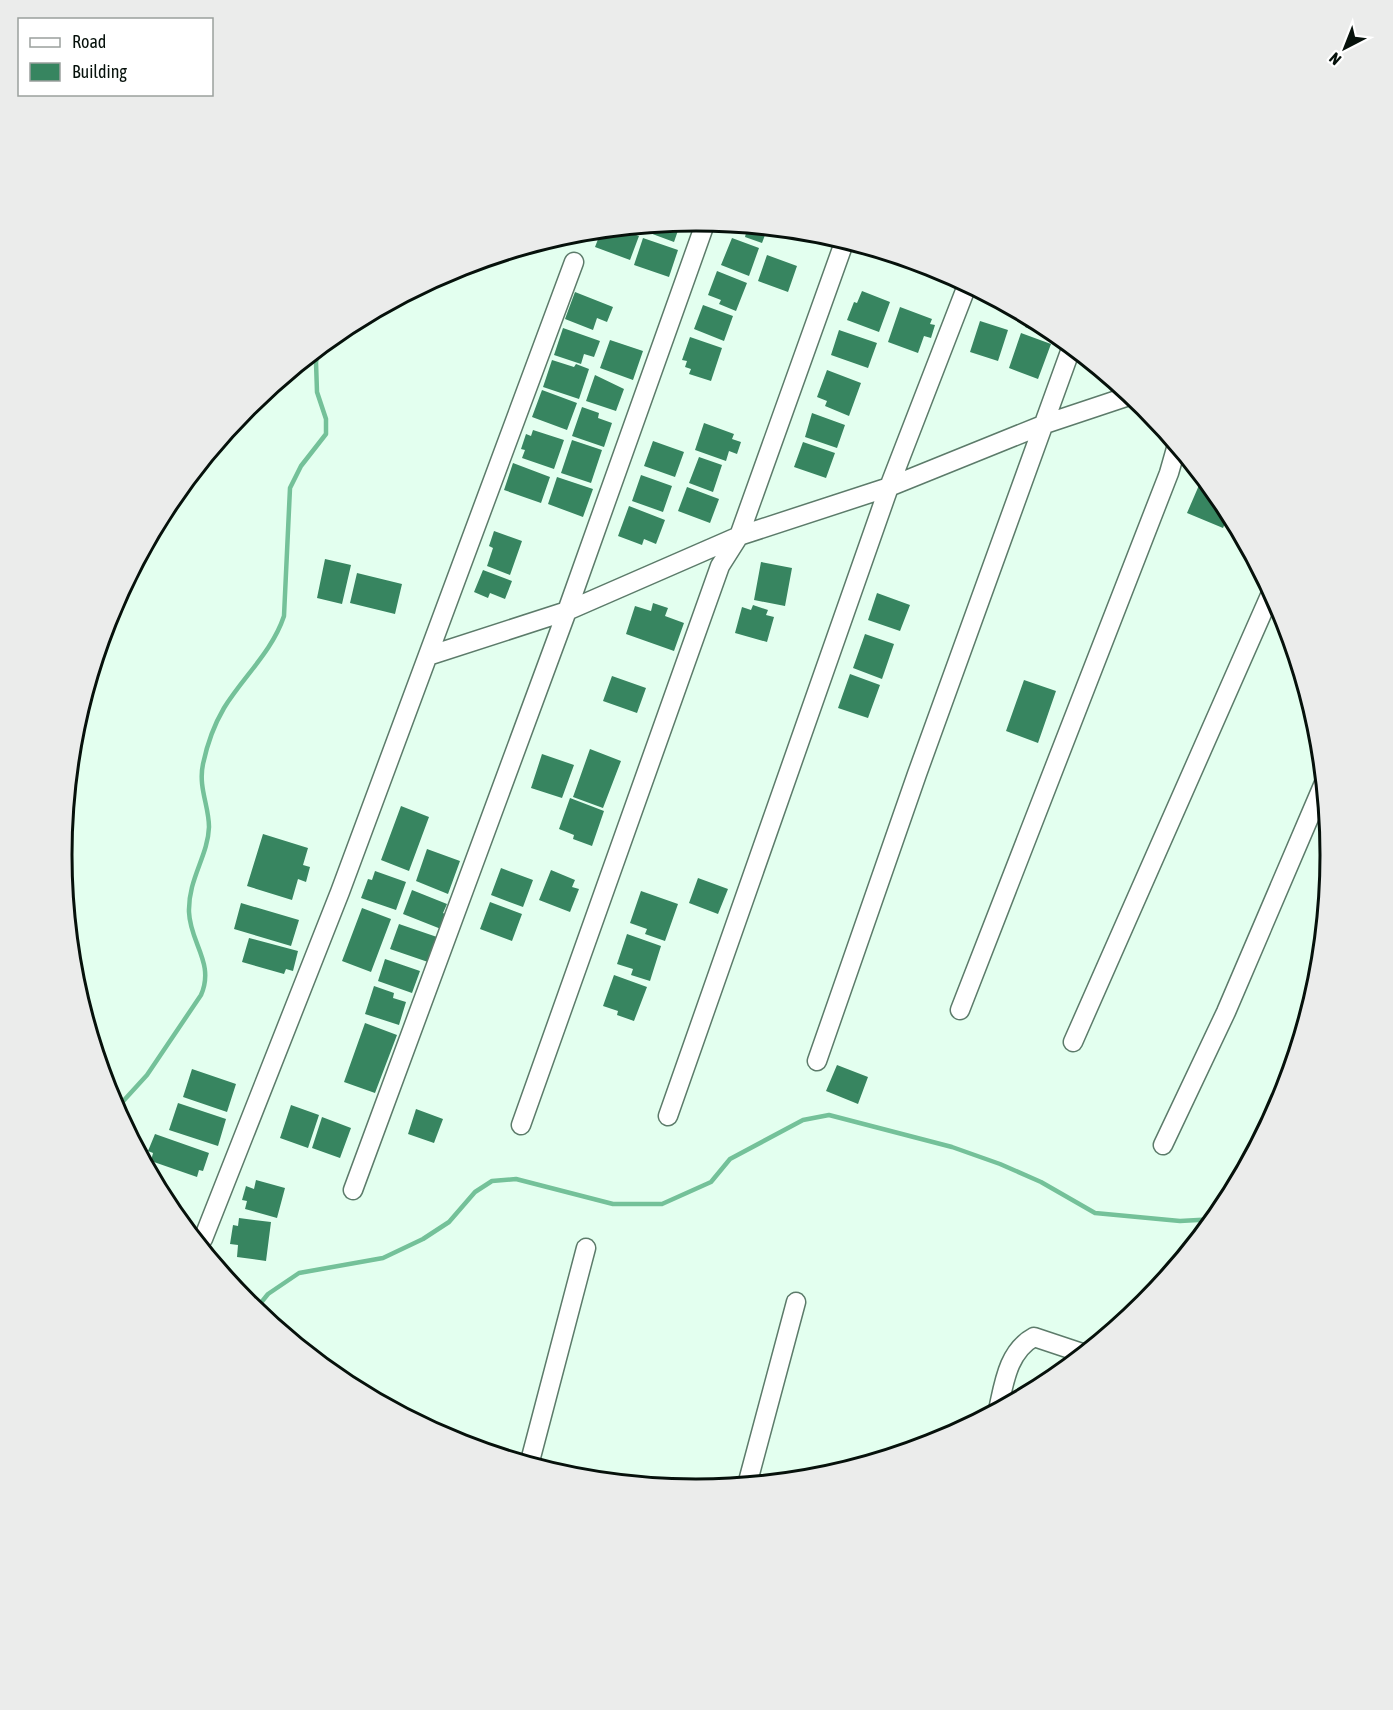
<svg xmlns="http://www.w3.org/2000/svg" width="1393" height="1710" font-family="'Asap Condensed',sans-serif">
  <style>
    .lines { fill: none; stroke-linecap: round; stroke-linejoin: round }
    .stream { stroke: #74c199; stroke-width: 4.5 }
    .building { fill: #378560 }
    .street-casing { stroke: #5c7b6a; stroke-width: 21 }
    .street { stroke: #fff; stroke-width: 18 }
    .rim { fill: none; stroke: #06110b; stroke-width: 3 }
  </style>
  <rect width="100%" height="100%" fill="#e3ffef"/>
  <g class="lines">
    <path class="stream" d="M116,1109l31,-34 54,-80c14,-32 -11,-52 -12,-83 -1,-33 19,-56 20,-85 0,-21 -11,-40 -6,-63 4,-19 11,-39 21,-56 19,-31 48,-56 60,-92l6,-128 11,-22 25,-32v-15l-9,-27 -1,-30 3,-15
      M255,1310l13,-16 31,-21 84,-15 40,-19 26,-17 26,-30 17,-11 24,-2 97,25h49l49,-22 19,-23 73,-39 26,-5 123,32 48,17 41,18 54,31 85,8 36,-2"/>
  </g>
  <path class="building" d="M681,222l-7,20 -27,-10 3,-7z
    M734,224l34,3 -6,16 -17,-6 1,-4 -13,-5z
    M617,228l22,8 -9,24 -35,-13 7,-18z
    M643,238l35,12 -9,27 -35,-12z
    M732,238l27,10 -10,28 -28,-11z
    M767,255l30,11 -9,26 -30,-11z
    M717,271l30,12 -11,28 -17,-7 2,-4 -13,-5z
    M862,291l28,11 -11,30 -32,-12 7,-18 3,1z
    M575,292l38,15 -6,15 -10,-4 -4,12 -28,-11z
    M987,294l31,16 -1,1 -32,-12z
    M703,305l30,11 -9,25 -30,-12z
    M900,307l32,12 -2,5 5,1 -4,13 -7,-2 -6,17 -30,-11z
    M1029,316l25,15 -2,7 -27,-11z
    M980,321l28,9 -10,31 -28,-9z
    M563,328l37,13 -6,16 -10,-3 -3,10 -27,-9z
    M839,330l38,13 -9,25 -37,-13z
    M1021,333l30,11 -13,35 -29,-11z
    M690,337l32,11 -11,33 -22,-7 2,-5 -6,-2 2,-6 -5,-1z
    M610,340l33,11 -10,29 -33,-12z
    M552,360l22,7 2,-3 13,5 -10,30 -36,-12z
    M827,370l34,13 -12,33 -24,-10 2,-5 -10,-4z
    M595,375l29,14 -8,22 -30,-10z
    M542,390l35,13 -10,27 -35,-13z
    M582,407l17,6 -1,5 14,5 -8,24 -32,-11z
    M812,413l33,12 -8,23 -32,-11z
    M704,423l30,11 -2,5 9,3 -4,12 -8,-3 -3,10 -31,-11z
    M533,430l31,10 -10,29 -32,-11 3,-8 -4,-1 5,-15 5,2z
    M572,440l30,10 -11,33 -30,-10z
    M653,441l31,11 -9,25 -31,-11z
    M803,442l32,11 -9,25 -32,-11z
    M699,457l23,8 -9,27 -24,-9z
    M513,463l37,14 -9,26 -37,-13z
    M641,475l31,11 -9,26 -31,-11z
    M1203,476l27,36 -7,16 -36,-15z
    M557,477l36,12 -10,28 -35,-13z
    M687,487l32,12 -9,24 -32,-12z
    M629,506l36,14 -9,24 -12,-5 -2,6 -24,-9z
    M1233,517l10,19 -15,-6z
    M494,531l28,10 -12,34 -23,-9 6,-18 -4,-2z
    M325,559l26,6 -9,39 -25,-6z
    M761,562l31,6 -7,38 -31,-6z
    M483,570l29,11 -7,18 -15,-6 -2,5 -14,-6z
    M357,573l45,11 -7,30 -45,-11z
    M877,593l33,12 -10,26 -32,-11z
    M653,603l15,5 -3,8 19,7 -10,28 -48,-17 9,-28 16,5z
    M753,605l15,5 -2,5 8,2 -7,25 -32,-9 7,-26 9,3z
    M865,634l29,10 -12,35 -29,-11z
    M850,674l30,11 -12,33 -30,-10z
    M612,676l34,12 -9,25 -34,-12z
    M1024,680l32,11 -18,52 -32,-12z
    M590,749l31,12 -18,47 -30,-11z
    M542,754l32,11 -12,33 -31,-10z
    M570,798l34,13 -12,35 -19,-7 1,-4 -15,-6z
    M401,806l28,11 -20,54 -28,-11z
    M263,834l45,14 -5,17 7,2 -4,15 -8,-3 -6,21 -45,-14z
    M427,849l33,12 -12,33 -32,-13z
    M501,868l32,12 -10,27 -32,-12z
    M551,870l24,10 -3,7 7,2 -9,23 -31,-12z
    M375,871l31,11 -10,28 -35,-12 7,-19 4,1z
    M698,878l30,11 -10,25 -29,-11z
    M412,890l35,14 -4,9 4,2 -6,14 -38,-15z
    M641,891l37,13 -13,37 -20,-7 2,-5 -17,-6z
    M490,902l32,12 -10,27 -32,-12z
    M241,903l58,17 -8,26 -57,-17z
    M362,908l29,11 -20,53 -29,-11z
    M399,924l38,13 -9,25 -38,-13z
    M627,934l34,12 -11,35 -19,-6 2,-6 -16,-5z
    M249,938l49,13 -5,20 -7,-2 -2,5 -42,-12z
    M385,959l35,12 -8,22 -34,-12z
    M614,975l33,12 -13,34 -17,-6 1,-4 -15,-5z
    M374,986l20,7 -1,5 13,4 -7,23 -34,-11z
    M365,1023l32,12 -22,58 -31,-11z
    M837,1065l31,12 -10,27 -32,-13z
    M192,1069l44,15 -9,28 -44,-15z
    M178,1103l48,16 -8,27 -49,-16z
    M291,1105l28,10 -11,33 -28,-10z
    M416,1109l27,10 -9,24 -26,-9z
    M322,1117l29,11 -11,30 -28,-10z
    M155,1134l54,19 -6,18 -4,-1 -2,7 -46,-16 2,-8 -5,-2z
    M256,1180l29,8 -8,30 -32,-9 2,-8 -5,-1 4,-14 8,3z
    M239,1218l32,4 -5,39 -29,-4 1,-12 -8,-1 3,-19 5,1z"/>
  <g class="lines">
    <defs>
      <path id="street" d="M428,656l139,-45 172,-75 150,-49 156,-63 87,-29
        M960,1010l209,-537 8,-28
        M1073,1042l199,-451
        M817,1061l100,-287 155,-428
        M668,1116l221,-629 79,-204
        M521,1125l199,-559 19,-30 106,-296
        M1163,1145l63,-133 98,-229
        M353,1190l214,-579 139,-390
        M203,1239l137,-347 234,-630
        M998,1410c6,-27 10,-59 36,-73l51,17
        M529,1465l57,-217
        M747,1485l49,-183"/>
    </defs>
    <use href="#street" class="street-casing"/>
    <use href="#street" class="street"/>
  </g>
  <path d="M0 0H1393V1710H0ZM72 855a624 624 0 1 1 1248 0a624 624 0 1 1-1248 0Z" fill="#ebeceb" fill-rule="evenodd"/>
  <path class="rim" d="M72 855a624 624 0 1 1 1248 0a624 624 0 1 1-1248 0Z"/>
  <rect x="18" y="18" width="195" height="78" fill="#ffffff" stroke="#9ba09d" stroke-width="1.5"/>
  <rect x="30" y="38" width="30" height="9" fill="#ffffff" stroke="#9ba09d" stroke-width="1.5"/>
  <text x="72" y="48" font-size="18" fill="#06110b">Road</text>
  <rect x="30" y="63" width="30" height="18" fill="#378560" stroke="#9ba09d" stroke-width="1.5"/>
  <text x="72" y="78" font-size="18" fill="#06110b">Building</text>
  <g transform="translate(1345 48) rotate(222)" stroke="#ffffff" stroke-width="4.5" paint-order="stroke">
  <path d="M0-4.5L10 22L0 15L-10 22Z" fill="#06110b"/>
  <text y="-9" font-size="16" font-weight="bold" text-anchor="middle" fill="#06110b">N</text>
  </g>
</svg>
